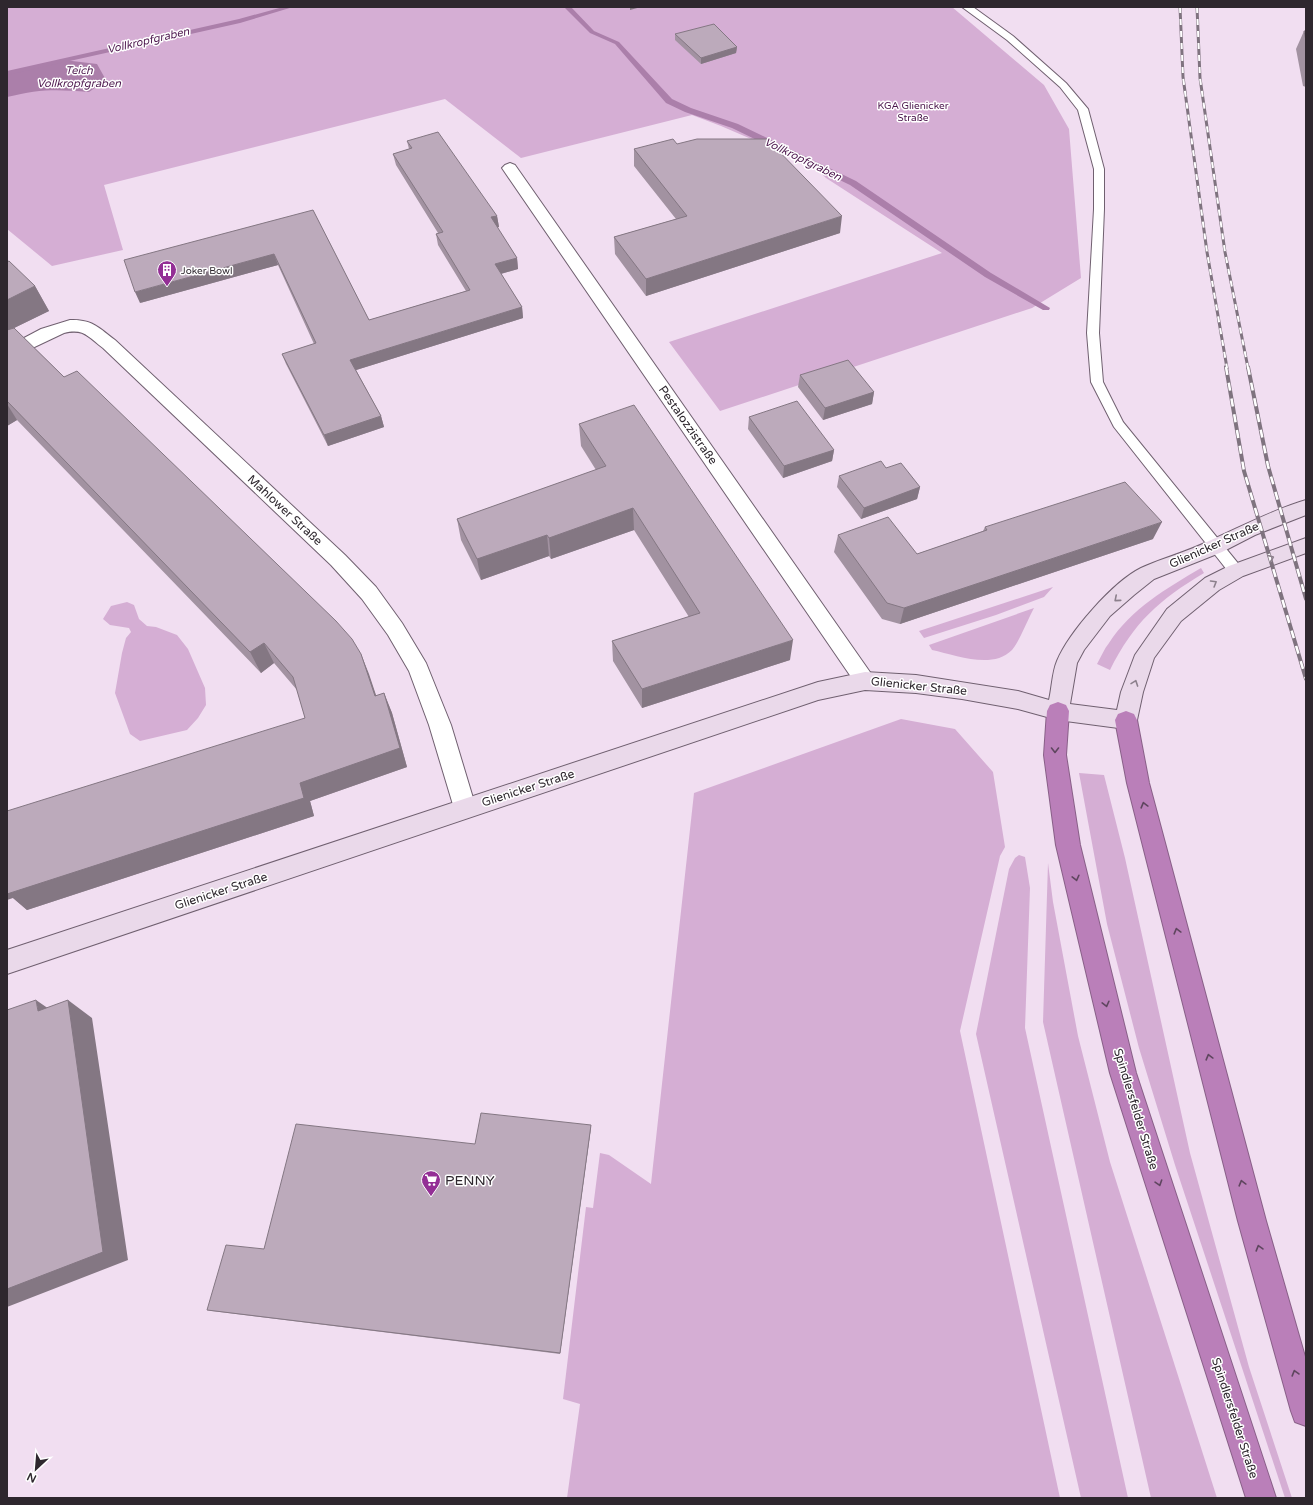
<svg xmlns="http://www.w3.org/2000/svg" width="1313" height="1505" font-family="'Varela Round',sans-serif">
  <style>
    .green { fill: #d5aed4 }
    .water { fill: #ab7faa }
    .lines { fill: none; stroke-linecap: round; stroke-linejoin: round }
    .stream { fill: #ab7faa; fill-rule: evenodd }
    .lane-casing { stroke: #706070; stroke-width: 2 }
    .street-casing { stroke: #706070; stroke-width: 2 }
    .secondary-casing { stroke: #706070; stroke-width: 2 }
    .highway-casing { stroke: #896088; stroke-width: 2 }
    .lane { fill: #fff; fill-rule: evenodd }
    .street { fill: #fff; fill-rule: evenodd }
    .secondary { fill: #ead9ea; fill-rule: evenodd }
    .highway { fill: #ba7fb9; fill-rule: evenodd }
    .rail-far1-casing { stroke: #7f737f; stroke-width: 3 }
    .rail-casing { stroke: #7f737f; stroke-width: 4 }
    .rail-far1 { stroke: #fff; stroke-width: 2; stroke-dasharray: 6; stroke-linecap: butt }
    .rail { stroke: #fff; stroke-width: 2.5; stroke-dasharray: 8; stroke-linecap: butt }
    .wall { fill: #a292a1 }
    .shaded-wall { fill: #847783 }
    .building { fill: #bcaabb; stroke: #847783 }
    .oneway { stroke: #8c808c }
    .oneway2 { stroke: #5f465f }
    .labels { text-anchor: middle; stroke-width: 3; stroke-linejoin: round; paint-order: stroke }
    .far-park-label { font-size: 10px; fill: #481249; stroke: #fff }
    .far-poi-label { font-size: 10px; fill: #2e272e; stroke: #fff; text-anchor: start }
    .far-water-label { font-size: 11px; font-style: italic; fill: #4e194f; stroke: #fff }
    .street-label { font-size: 12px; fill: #2e272e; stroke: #fff }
    .near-poi-label { font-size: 14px; fill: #2e272e; stroke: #fff; text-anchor: start }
  </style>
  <rect width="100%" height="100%" fill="#f1def1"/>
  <path class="green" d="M7,7h945l92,78 25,44 12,149 -49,30 -312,103 -51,-69 273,-89 -116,-75 -14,-13 -91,-39 -29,-11 -171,43 -76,-59 -341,86 19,65 -71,16 -45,-37z
    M1201,568l3,5c-45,27 -70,49 -94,97l-13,-6c4,-7 7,-15 12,-21 22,-34 58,-55 92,-75z
    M1053,587l-9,10 -48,18 -72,23 -5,-7z
    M127,602l7,3 5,14 8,7 9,1 21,8 11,14 17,39 1,17 -8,13 -11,12 -47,11 -10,-7 -15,-41 7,-40 4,-15 5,-6 -2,-4 -19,-3 -7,-6 8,-13z
    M1034,608c-5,9 -16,36 -22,42 -20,20 -56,5 -80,0l-3,-5z
    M901,719l54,10 38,43 12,75 -5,9 -40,175 100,467h-493l13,-94 -17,-5 23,-192 7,1 7,-55 9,2 42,29 43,-391z
    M1079,773l25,2 21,83 65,295 59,214 43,131h-7l-110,-333 -36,-117 -32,-124z
    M1019,855l6,2 5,31 -5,140 103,470h-47l-105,-464 33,-165 6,-11z
    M1048,863l5,39 25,134 32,126 107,336h-66l-108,-476z"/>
  <path class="water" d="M64,60l33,4 9,16 -17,12c-33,-3 -50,-3 -82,5v-24z"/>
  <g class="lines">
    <path class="stream" d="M283,7h10l-53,16 -233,52v-4l232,-52z
      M564,7h7l23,24 25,11 53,57 19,9 47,16 118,57 135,92 59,35 -1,2h-6l-58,-33 -135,-92 -118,-57 -47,-16 -19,-9 -51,-59 -25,-11z"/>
    <defs>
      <path id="lane" d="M962,7h11l40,29 53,47 22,26 16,60v40l-5,124 4,49 20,40 118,145 2,4 -2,4 -5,1 -5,-1 -117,-148 -23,-45 -4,-49 7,-124v-40l-16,-59 -18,-23 -53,-47z"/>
      <path id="street" d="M510,163l5,2 357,510 4,6 -4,6 -7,3 -7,-3 -356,-519 3,-3z
        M70,320c22,-1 29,8 45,20l230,215 31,32 26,36 24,40 25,62 25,83 -3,7 -8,3 -8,-3 -3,-7 -25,-83 -20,-54 -21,-36 -26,-36 -31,-34 -228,-217c-15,-11 -19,-20 -39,-15l-57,27v-13l34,-18z"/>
      <path id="secondary" d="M1306,500v15l-51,20 -33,17 -68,27 -20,16 -24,21 -26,34 -7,13 -7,41 47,6 4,-18 14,-37 32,-46 38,-31 24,-12 77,-28v15l-63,23 -24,14 -38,31 -27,37 -11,34 -6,28 -3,6 -8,3 -68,-9 -40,-11 -56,-10 -46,-6 -51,-3 -47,10 -811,274v-24l811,-268 47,-10 51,3 102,16 31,9c3,-13 3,-27 8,-39 12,-29 56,-79 84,-93 22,-10 46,-16 68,-27 32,-14 63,-31 97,-41z"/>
      <path id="highway" d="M1058,702l8,3 3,6 -3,44 14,90 56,228 140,425h-30l-136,-425 -54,-228 -12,-90 3,-44 3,-6z
        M1126,711l8,3 3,6 12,63 117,438 40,139v66l-11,-4 -4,-11 -53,-190 -111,-438 -12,-63 3,-6z"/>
    </defs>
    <use href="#lane" class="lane-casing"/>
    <use href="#street" class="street-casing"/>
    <use href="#secondary" class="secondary-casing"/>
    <use href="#highway" class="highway-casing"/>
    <use href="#lane" class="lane"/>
    <use href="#street" class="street"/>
    <use href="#secondary" class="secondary"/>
    <use href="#highway" class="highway"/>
    <defs>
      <path id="rail-far1" d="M1180,7l3,70 24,175 20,116
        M1197,7l3,71 25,174 23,116"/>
      <path id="rail" d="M1226,367l18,104 62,208
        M1248,367l20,99 38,133"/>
    </defs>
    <use href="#rail-far1" class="rail-far1-casing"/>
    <use href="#rail" class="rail-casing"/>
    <use href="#rail-far1" class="rail-far1"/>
    <use href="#rail" class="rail"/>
  </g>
  <path class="wall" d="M1304,31h2v56l-3,-1 -7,-37z
    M675,34l62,13 -1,6 -35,11 -26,-24z
    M407,141l90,75 2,11h-2l20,31 1,11 -17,5 21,33 1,11 -167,52 25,46 3,11 -56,19 -42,-82 -4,-10 32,-10 -36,-79 -138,38 173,-93 56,110 97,-29 -28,-46 -2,-11 2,-1 -42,-68 -3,-11 16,-5z
    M677,144l163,89 -194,63 -31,-42 -1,-17 62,-18 -42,-53v-17z
    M7,262l28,24 14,25 -35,17 50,49 297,277 15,42 8,-3 8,20 15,54 -97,34 4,15 -287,94 -14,-12 292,-180 -8,-28 -23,-27 -13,10 -244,-253 -10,6z
    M800,375l74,17 -2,12 -49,16 -25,-33z
    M749,417l85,33 -2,11 -49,17 -35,-49z
    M579,424l211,236 -148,48 -29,-47 -1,-20 77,-24 -55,-87 -83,29 -2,-3 -68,24 -20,-40 -4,-21 139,-49 -15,-24z
    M886,468l34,19 -3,12 -56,20 -24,-32 2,-11z
    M985,527l168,12 -253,85 -18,-5 -48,-67 4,-17 79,19 66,-23z
    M591,1125v2l-31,227 -348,-43 -5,-1 57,-61 211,-105z"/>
  <path class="shaded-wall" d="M630,7h11l-11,3z
    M737,47l-1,6 -35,11v-6z
    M497,216l2,11 -7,2 -1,-12z
    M842,216l-2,17 -194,63v-17z
    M274,254l4,11 -138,38 -5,-11z
    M517,258l1,11 -22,6 -1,-11z
    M35,286l14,25 -39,19 -3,16v-46z
    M522,307l1,11 -170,53 -3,-11z
    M874,392l-2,12 -49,16 2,-12z
    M7,404l10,16 -10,6z
    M381,416l3,11 -56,19 -4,-11z
    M834,450l-2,11 -49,17 1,-12z
    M920,487l-3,12 -56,20 3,-11z
    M633,508l1,22 -83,29 -2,-21z
    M1162,522l-9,17 -253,85 4,-16z
    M547,535l2,21 -68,24 -4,-21z
    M793,640l-3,20 -148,48v-19z
    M264,643l10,20 -13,10 -11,-21z
    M361,654l8,20 14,42 -8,-20z
    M384,693l8,20 15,54 -97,34 4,15 -287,94 -14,-12 -6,2v-21l293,-96z
    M36,1000l26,18 -24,-7z
    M68,1000l24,18 36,242 -121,47v-18z
    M591,1125v2l-31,227v-1z"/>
  <path class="building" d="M714,24l23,23 -36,11 -26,-24z
    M1304,31h2v10z
    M438,132l59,84 -6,1 26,41 -22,6 27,43 -172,53 31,56 -57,19 -42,-81 34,-11 -42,-89 -139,38 -11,-32 189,-50 56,110 101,-30 -34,-56 7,-2 -50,-78 19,-6 -5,-7z
    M673,139l4,5 20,-5h70l75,77 -196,63 -32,-42 73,-21 -53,-67z
    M9,261l26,25 -28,14v-38z
    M14,328l50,49 13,-6 259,250 16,18 9,15 14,42 9,-3 16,55 -100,35 4,15 -297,96v-83l298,-93 -12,-41 -29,-34 -14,9 -243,-251v-71z
    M848,360l26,32 -49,16 -25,-33z
    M797,401l37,49 -50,16 -35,-49z
    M634,405l159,235 -151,49 -30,-48 88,-28 -67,-105 -84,30 -2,-3 -70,24 -20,-40 149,-53 -27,-42z
    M881,461l5,7 15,-5 19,24 -56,21 -25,-32z
    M1125,482l37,40 -258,86 -17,-5 -49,-68 50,-18 29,37 70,-24 -2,-3z
    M36,1000l2,11 30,-11 35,252 -96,37v-279z
    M481,1113l110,12 -31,228 -353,-43 19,-65 38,4 32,-125 179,20z"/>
  <defs><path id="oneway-chevron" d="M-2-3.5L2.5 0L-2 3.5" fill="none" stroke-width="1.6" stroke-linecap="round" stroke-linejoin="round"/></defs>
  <g class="oneway">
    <use href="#oneway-chevron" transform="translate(1271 558) rotate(-21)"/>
    <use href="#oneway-chevron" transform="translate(1214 583) rotate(-31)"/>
    <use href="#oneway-chevron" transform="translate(1117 599) rotate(139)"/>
    <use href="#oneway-chevron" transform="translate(1135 683) rotate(-70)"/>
  </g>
  <g class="oneway2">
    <use href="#oneway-chevron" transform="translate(1055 750) rotate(90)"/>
    <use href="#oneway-chevron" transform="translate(1144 805) rotate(-105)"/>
    <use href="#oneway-chevron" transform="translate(1076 878) rotate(76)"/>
    <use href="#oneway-chevron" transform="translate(1177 931) rotate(-105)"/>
    <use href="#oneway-chevron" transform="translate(1106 1004) rotate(76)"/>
    <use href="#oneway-chevron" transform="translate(1209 1057) rotate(-105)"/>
    <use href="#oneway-chevron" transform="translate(1159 1183) rotate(72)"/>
    <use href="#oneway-chevron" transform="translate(1242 1183) rotate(-105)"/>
    <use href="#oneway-chevron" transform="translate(1259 1248) rotate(-106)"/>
    <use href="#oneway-chevron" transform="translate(1295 1373) rotate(-106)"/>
  </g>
  <defs>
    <symbol id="building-pin" viewBox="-11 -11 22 30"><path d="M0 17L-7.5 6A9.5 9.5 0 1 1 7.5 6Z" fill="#932f95" stroke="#fff"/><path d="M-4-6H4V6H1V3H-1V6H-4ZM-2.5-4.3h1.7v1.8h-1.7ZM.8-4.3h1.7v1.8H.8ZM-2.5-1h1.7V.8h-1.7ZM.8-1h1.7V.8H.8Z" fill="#fff"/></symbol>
    <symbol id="supermarket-pin" viewBox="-11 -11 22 30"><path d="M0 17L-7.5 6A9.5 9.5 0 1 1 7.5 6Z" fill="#932f95" stroke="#fff"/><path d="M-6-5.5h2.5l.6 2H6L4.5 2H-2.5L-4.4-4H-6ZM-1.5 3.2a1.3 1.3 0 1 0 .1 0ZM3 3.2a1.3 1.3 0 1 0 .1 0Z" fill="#fff"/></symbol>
  </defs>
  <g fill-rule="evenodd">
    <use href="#building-pin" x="156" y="259" width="22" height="30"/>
    <use href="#supermarket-pin" x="420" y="1169" width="22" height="30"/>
  </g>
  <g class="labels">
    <g class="far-park-label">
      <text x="913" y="109">KGA Glienicker<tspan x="913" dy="12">Straße</tspan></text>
    </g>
    <g class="far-poi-label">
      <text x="181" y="274">Joker Bowl</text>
    </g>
    <g class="far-water-label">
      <text transform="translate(148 40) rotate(-13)" y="4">Vollkropfgraben</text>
      <text x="79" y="74">Teich<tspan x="79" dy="13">Vollkropfgraben</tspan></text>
      <text transform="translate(803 159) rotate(26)" y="4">Vollkropfgraben</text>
    </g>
    <g class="street-label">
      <text transform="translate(688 425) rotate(55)" y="4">Pestalozzistraße</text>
      <text transform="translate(285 510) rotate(43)" y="4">Mahlower Straße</text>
      <text transform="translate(1214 545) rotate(-24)" y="4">Glienicker Straße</text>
      <text transform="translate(919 686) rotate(6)" y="4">Glienicker Straße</text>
      <text transform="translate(528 788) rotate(-18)" y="4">Glienicker Straße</text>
      <text transform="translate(221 891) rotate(-18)" y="4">Glienicker Straße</text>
      <text transform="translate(1136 1109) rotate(73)" y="4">Spindlersfelder Straße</text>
      <text transform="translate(1235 1418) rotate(72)" y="4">Spindlersfelder Straße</text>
    </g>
    <g class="near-poi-label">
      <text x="445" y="1185">PENNY</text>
    </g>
  </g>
  <rect width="1313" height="1505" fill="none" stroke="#2e272e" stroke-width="16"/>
  <g transform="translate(36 1469) rotate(206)" stroke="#ffffff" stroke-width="3" paint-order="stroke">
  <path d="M0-3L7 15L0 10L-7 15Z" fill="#2e272e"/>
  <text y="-6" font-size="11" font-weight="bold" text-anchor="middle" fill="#2e272e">N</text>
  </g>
</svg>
